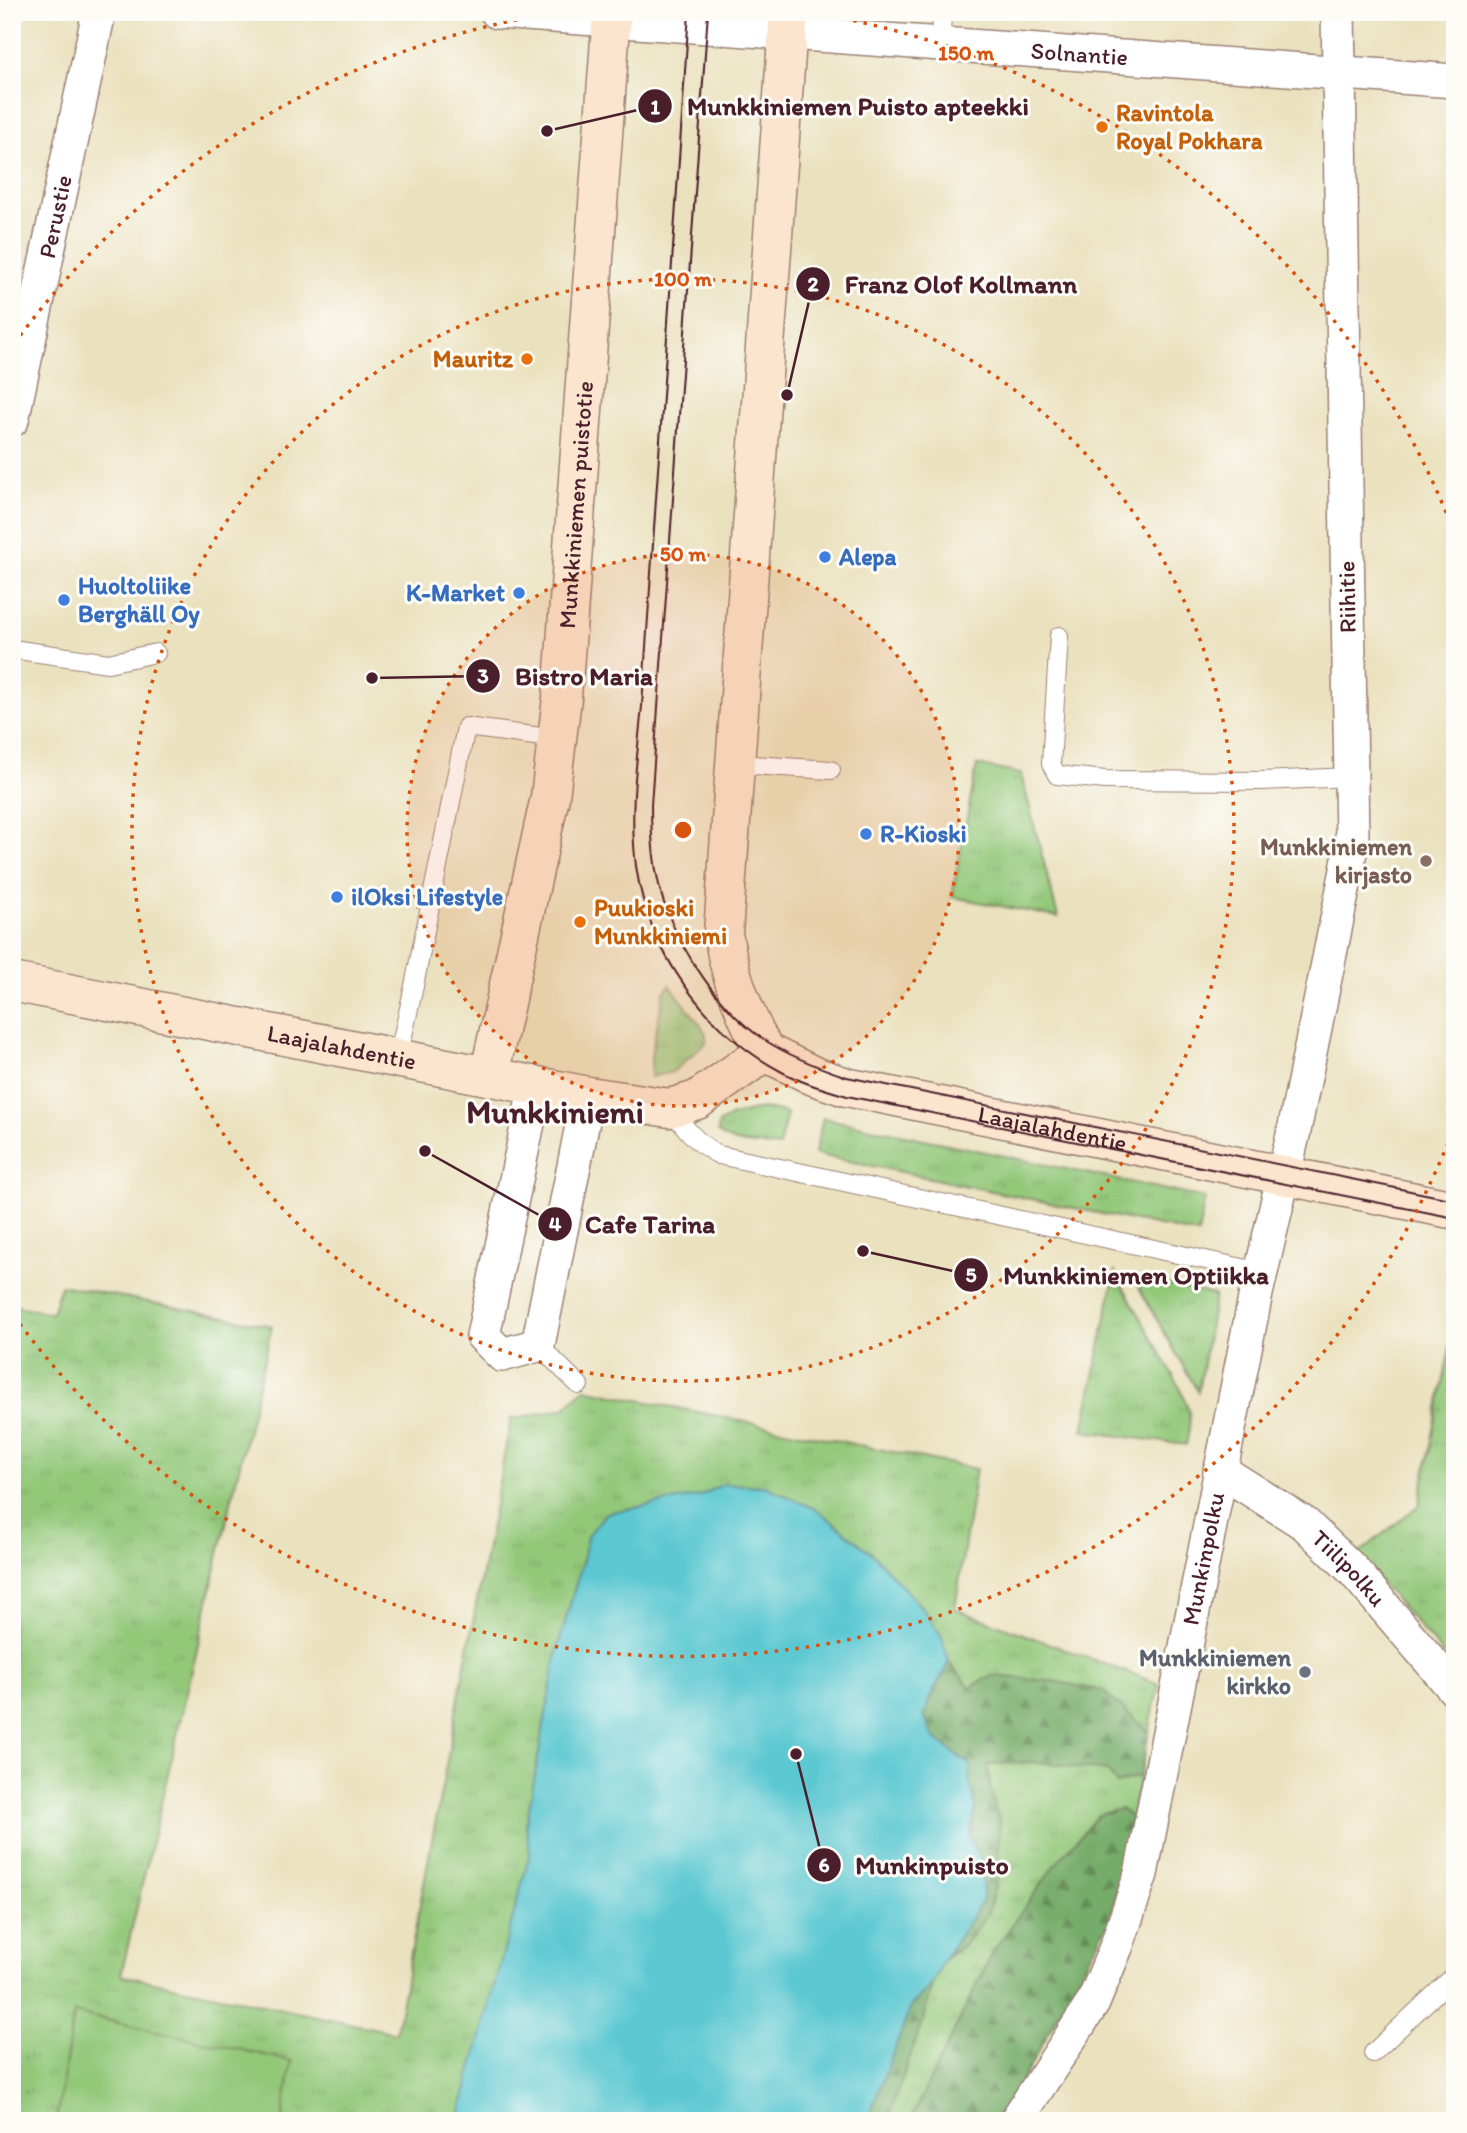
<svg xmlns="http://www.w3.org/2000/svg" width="1467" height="2133" font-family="Itim,sans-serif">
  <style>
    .grass { fill: url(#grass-tufts); stroke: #6e7452; stroke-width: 2 }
    .forest { fill: url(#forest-firs); stroke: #60664a; stroke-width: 2 }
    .pitch { fill: #93c879; stroke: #6e7452; stroke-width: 2 }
    .water { fill: #5bc8d1; stroke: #52747e; stroke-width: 2 }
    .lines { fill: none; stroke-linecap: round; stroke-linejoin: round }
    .lane-casing { stroke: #9a8074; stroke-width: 20 }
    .street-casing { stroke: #9a8074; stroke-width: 36 }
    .secondary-casing { stroke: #9a8074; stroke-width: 41 }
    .lane { stroke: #fff; stroke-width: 18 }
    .street { stroke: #fff; stroke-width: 33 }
    .secondary { stroke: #fbe5cf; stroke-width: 38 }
    .tram { stroke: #4a1f2b; stroke-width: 2 }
    .ring { fill: none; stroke: #d8530f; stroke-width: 3.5; stroke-dasharray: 3.5 7 }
    .food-dot { fill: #e8710a; stroke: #fdfcf7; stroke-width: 2.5 }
    .shop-dot { fill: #3f7fe0; stroke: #fdfcf7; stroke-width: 2.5 }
    .education-dot { fill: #8d6e63; stroke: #fdfcf7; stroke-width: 2.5 }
    .worship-dot { fill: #6b7280; stroke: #fdfcf7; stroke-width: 2.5 }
    .labels { text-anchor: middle; stroke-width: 6; stroke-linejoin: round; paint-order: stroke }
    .street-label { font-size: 24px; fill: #4a1f2b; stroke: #fdfcf7 }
    .food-label { font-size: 24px; font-weight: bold; fill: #c56008; stroke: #fdfcf7; text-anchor: start }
    .shop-label { font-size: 24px; font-weight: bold; fill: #366cbe; stroke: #fdfcf7; text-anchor: start }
    .education-label { font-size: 24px; font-weight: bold; fill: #785e54; stroke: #fdfcf7; text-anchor: end }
    .worship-label { font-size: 24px; font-weight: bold; fill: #5b616d; stroke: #fdfcf7; text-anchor: end }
    .district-label { font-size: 32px; font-weight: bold; fill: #4a1f2b; stroke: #fdfcf7 }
    .centre { fill: #d8530f; stroke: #fdfcf7; stroke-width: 3.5 }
    .ring-label { font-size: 21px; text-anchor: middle; font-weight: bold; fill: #d8530f; stroke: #fdfcf7; stroke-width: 6; stroke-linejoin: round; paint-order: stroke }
    .leader { fill: none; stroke: #4a1f2b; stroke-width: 2.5 }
    .callout-dot { fill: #4a1f2b; stroke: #fdfcf7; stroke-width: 2.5 }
    .mark-label { font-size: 21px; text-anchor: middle; font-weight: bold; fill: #fff }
    .callout-label { font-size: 26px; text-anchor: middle; font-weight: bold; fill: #4a1f2b; stroke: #fdfcf7; stroke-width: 6; stroke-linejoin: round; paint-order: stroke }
  </style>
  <defs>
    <pattern id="grass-tufts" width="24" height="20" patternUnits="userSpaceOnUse" patternTransform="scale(1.75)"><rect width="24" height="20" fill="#93c879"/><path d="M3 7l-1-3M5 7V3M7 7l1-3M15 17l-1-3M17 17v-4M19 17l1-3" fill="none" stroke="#80ab69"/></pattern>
    <pattern id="forest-firs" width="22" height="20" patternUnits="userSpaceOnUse" patternTransform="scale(1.75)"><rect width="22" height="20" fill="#76ac69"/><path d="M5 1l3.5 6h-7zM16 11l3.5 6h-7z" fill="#638b57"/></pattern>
  </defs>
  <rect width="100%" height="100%" fill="#fdfcf7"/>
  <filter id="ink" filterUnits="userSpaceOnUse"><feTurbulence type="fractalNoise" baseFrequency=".0143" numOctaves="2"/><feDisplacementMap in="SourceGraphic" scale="14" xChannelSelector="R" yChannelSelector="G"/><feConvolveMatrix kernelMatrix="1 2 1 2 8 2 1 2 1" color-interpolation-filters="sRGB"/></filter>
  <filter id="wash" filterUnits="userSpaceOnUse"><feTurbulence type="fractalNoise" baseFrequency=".00686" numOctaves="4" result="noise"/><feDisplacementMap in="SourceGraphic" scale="28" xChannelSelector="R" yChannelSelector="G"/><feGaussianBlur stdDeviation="1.57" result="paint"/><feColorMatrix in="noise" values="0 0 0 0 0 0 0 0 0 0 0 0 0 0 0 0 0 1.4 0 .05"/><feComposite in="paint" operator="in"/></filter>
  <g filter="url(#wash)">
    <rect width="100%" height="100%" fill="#eae1be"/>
    <path class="grass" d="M977,765l44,9 37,143 -106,-20z
      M670,985l32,42 4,7v9l-34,29 -21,5v-21l13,-64z
      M765,1109l22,4 -8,34c-18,-2 -49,-1 -61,-15l1,-9c15,-9 28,-13 46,-14z
      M823,1118l382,80 -7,36 -383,-80z
      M1115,1272l65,116c11,26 12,29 6,57l-103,-14z
      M1133,1277l82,18 -17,97z
      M61,1285l211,41 -151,649 275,58 115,-614 52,-10 22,-20 391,80 -21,140 204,75 -49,236 -83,152 -32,49h-983v-816l40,8z
      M1455,1323v345l-98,-113 62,-50z"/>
    <path class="forest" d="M949,1662l21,25 22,-11 61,5 50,10 46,41 -9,44 -23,8 -10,-13 -74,-9 -45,3 3,28 9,30 -3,57 -10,35 -23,30 -20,14 39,-59 -1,-37 -13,-25 7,-31 -7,-26 1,-16 -35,-26 -11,-22 5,-17z
      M1120,1809l11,9 -21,102 -83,152 -32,49h-88l6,-7 81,-164 61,-85 43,-50z
      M932,1984l-9,36 -32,90 1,8 6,3h-31l44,-115z"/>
    <path class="pitch" d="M74,2013l218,48 -10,60h-226z"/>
    <path class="water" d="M723,1484l42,2 53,24 57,46 47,52 19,27 8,27 -20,38 -5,17 11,22 35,26 -1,16 7,26 -7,31 13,25 1,37 -39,59 -12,25 -21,22 -44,115h-409l72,-268 -4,-28 32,-179 26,-90 3,-19 19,-24 94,-17z"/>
  </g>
  <g filter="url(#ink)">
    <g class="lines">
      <defs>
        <path id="lane" d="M939,43l4,-31
          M1059,636l-8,128 6,11 48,5 156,1 89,-4
          M12,649l96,14 48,-10
          M736,764l95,6
          M398,1058l16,-72 52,-259 91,12
          M670,1108c15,20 27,36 49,47l542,117
          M538,1345l41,40
          M1373,2053l82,-78"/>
        <g id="street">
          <path id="s1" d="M497,12l958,69"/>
          <path id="s2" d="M12,420l87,-408"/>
          <path d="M536,1085l-53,251 19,19 36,-10 50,-249"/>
          <path id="s3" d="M1220,1470l85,54 47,45 103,121"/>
          <path id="s4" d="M1016,2121l77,-118 24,-58 24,-71 114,-576 39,-167 53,-261 5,-32 -14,-826"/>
        </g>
        <g id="secondary">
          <path id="s5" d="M12,982l576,114 82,12 27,-8 68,-48"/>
          <path d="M765,1052c-21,-38 -36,-76 -42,-119l66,-921"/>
          <path id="s6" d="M765,1052l49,24 32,11 609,123"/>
          <path id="s7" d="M489,1076l61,-279 12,-99 50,-686"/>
        </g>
      </defs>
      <use href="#lane" class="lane-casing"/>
      <use href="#street" class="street-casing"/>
      <use href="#secondary" class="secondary-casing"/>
      <use href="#lane" class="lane"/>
      <use href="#street" class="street"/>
      <use href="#secondary" class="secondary"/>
      <path class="tram" d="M689,12l-47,694c-5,53 -13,107 -6,160 12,85 70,166 146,206 20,11 42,17 65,24l608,122
        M708,12l-57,793c0,33 3,69 14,101 17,47 56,105 98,133 26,17 54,28 84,38l608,123"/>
    </g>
  </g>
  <circle cx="683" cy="830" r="276" fill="#d8530f" fill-opacity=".12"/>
  <g class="ring">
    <circle cx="683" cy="830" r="276"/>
    <circle cx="683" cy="830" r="551"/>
    <path d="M1452 1133A827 827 0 0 1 14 1316M14 344A827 827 0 0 1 554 13M812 13A827 827 0 0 1 1452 527"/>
  </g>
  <g class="food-dot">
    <circle cx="1102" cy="127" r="7"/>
    <circle cx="527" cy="359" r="7"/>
    <circle cx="580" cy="922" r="7"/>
  </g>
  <g class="shop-dot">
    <circle cx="825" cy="557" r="7"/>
    <circle cx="519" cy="593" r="7"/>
    <circle cx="64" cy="600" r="7"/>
    <circle cx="866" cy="834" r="7"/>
    <circle cx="337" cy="897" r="7"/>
  </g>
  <circle class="education-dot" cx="1426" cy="861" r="7"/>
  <circle class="worship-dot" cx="1305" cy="1672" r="7"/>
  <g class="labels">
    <g class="street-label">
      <text dy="8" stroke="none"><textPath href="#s1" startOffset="584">Solnantie</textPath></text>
      <text dy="8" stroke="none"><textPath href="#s2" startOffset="208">Perustie</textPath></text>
      <text dy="8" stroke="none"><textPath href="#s7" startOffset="579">Munkkiniemen puistotie</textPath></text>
      <text transform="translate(1347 597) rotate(-91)" y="8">Riihitie</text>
      <text dy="8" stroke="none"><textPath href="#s5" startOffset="336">Laajalahdentie</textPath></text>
      <text dy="8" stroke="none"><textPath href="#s6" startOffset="299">Laajalahdentie</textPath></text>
      <text dy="8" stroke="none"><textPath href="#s4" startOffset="600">Munkinpolku</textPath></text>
      <text dy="8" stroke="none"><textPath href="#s3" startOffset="163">Tiilipolku</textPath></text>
    </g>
    <g class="food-label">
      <text x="1116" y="121">Ravintola<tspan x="1116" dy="28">Royal Pokhara</tspan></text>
      <text x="513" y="367" text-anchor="end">Mauritz</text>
      <text x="594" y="916">Puukioski<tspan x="594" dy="28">Munkkiniemi</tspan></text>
    </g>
    <g class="shop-label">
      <text x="839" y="565">Alepa</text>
      <text x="78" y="594">Huoltoliike<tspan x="78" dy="28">Berghäll Oy</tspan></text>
      <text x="505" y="601" text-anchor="end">K-Market</text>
      <text x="880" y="842">R-Kioski</text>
      <text x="351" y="905">ilOksi Lifestyle</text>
    </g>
    <g class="education-label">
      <text x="1412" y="855">Munkkiniemen<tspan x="1412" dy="28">kirjasto</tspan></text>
    </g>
    <g class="worship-label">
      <text x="1291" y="1666">Munkkiniemen<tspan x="1291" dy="28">kirkko</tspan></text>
    </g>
    <g class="district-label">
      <text x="555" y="1123">Munkkiniemi</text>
    </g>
  </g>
  <circle cx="683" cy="830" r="10" class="centre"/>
  <g class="ring-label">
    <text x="966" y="60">150 m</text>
    <text x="683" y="286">100 m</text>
    <text x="683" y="561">50 m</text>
  </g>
  <path class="leader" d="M547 131L655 106M787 395L813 284M372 678L483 676M425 1151L555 1224M863 1251L971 1275M796 1754L824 1865"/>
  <g class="callout-dot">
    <circle cx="547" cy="131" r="7"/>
    <circle cx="787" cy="395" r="7"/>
    <circle cx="372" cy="678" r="7"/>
    <circle cx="425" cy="1151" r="7"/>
    <circle cx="863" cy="1251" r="7"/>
    <circle cx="796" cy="1754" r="7"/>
    <circle cx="655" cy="106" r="18"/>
    <circle cx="813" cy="284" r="18"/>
    <circle cx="483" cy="676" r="18"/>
    <circle cx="555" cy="1224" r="18"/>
    <circle cx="971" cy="1275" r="18"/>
    <circle cx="824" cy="1865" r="18"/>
  </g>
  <g class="mark-label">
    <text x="655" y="114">1</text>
    <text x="813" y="291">2</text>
    <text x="483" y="683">3</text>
    <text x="555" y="1231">4</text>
    <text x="971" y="1282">5</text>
    <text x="824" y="1872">6</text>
  </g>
  <g class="callout-label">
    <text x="858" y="115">Munkkiniemen Puisto apteekki</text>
    <text x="961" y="293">Franz Olof Kollmann</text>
    <text x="584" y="685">Bistro Maria</text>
    <text x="650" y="1233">Cafe Tarina</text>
    <text x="1136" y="1284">Munkkiniemen Optiikka</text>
    <text x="932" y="1874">Munkinpuisto</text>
  </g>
  <rect width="1467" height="2133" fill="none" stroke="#fdfcf7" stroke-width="42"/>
</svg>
